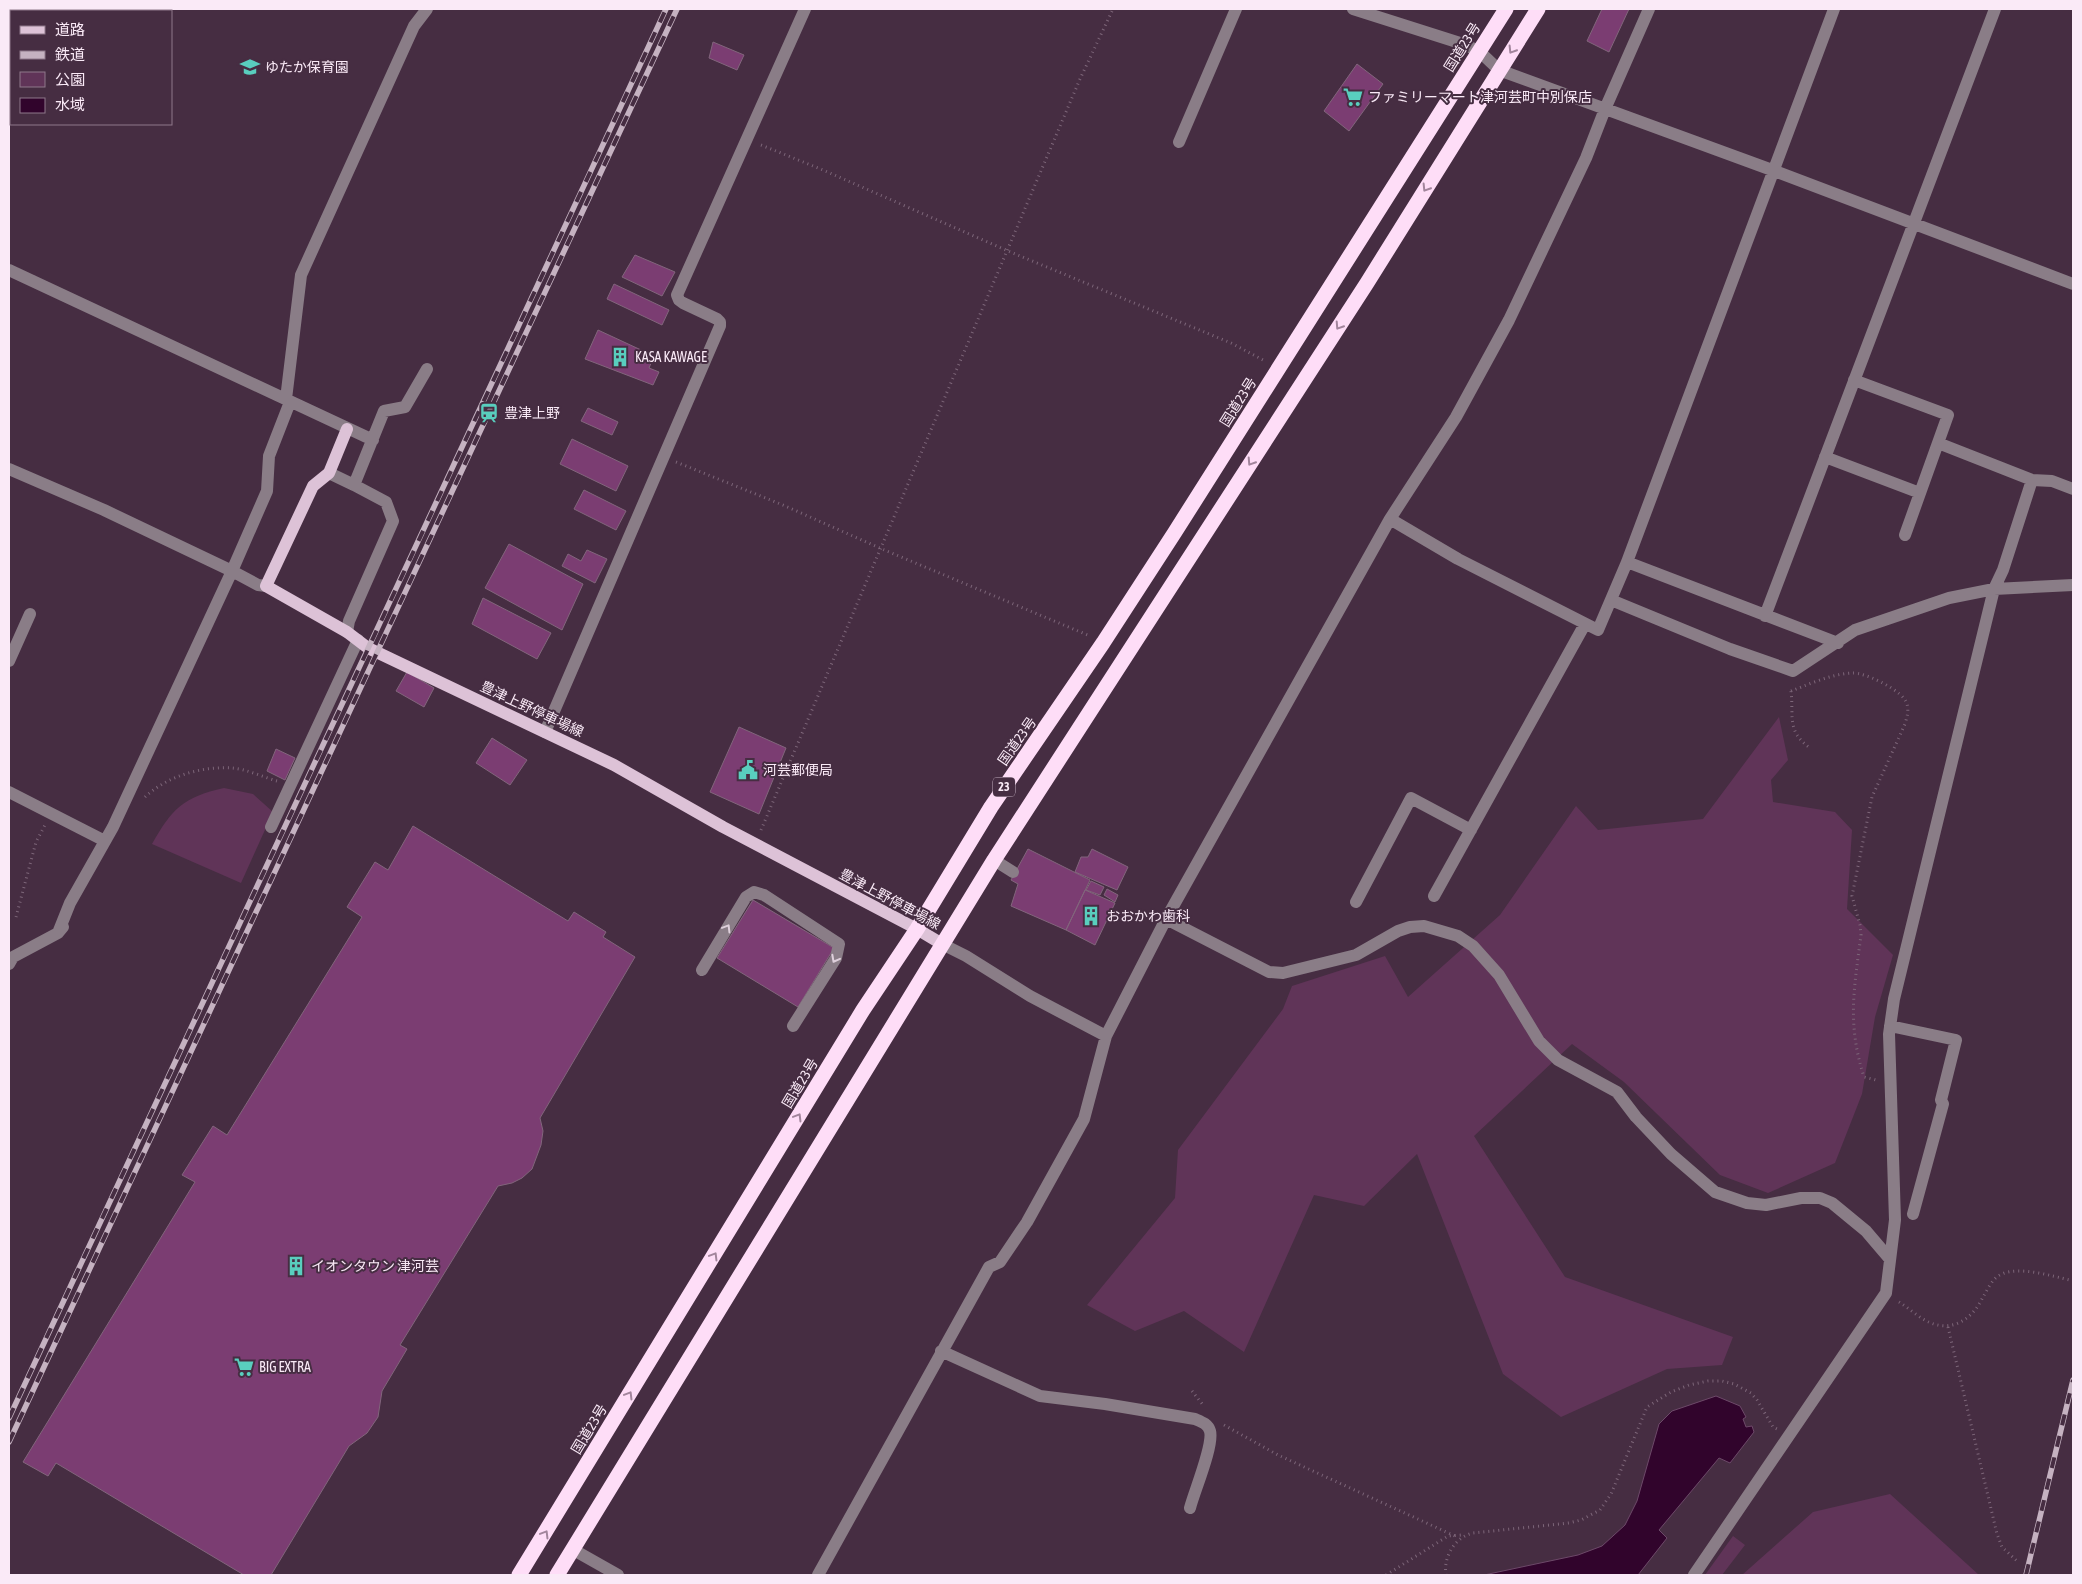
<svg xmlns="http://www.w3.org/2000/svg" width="2082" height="1584" font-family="'Asap Condensed','Noto Sans JP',sans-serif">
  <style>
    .green { fill: #603458 }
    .water { fill: #31042c; stroke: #6d4969 }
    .building { fill: #7b3d72; stroke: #82657c }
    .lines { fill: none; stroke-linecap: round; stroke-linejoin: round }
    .path { stroke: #7d6679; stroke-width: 3; stroke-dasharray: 1 4; stroke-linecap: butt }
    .minor { stroke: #8a7d87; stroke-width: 12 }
    .major { stroke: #ddc2d7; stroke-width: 12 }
    .highway { stroke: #feddf7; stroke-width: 15 }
    .rail-casing { stroke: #c5b2c1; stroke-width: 5.5 }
    .rail { stroke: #462d42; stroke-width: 4; stroke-dasharray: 11; stroke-linecap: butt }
    .oneway { stroke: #a2859c }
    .oneway2 { stroke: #decfdb }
    .labels { text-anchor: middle; stroke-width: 4; stroke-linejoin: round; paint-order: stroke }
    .shield { fill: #462d42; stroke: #c4b1c1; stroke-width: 1 }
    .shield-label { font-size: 12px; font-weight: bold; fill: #faeaf7 }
    .street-label { font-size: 14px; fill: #faeaf7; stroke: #462d42 }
    .poi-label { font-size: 14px; fill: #faeaf7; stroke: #462d42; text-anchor: start }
  </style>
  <rect width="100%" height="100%" fill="#462d42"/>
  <path class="green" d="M1779,717l9,43 -17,20 2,22 62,10 17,18 -5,79 46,46 -18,62 -13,77 -27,69 -67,30 -48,-18 -96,-93 -52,-38 -98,92 91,141 168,60 -11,28 -55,4 -106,48 -58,-43 -86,-220 -53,52 -50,-11 -70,157 -60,-41 -49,20 -48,-26 88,-107 3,-48 105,-141 9,-23 93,-30 23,41 92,-82 76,-109 22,24 105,-11z
    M224,788l29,6 20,18 -32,71 -89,-39c20,-35 31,-47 72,-56z
    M1890,1494l89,81h-237l71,-63z
    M1733,1536l12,9 -23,30h-17z"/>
  <path class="water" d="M1716,1396l24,10 6,11 -3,2 3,8 6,-1 2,6 -24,31 -11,-5 -60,72 8,8 -29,37h-154l94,-20 24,-9 23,-21 12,-24 22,-77 13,-13z"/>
  <path class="building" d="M1602,9h27l-20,43 -22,-11z
    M713,42l31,13 -7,15 -28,-12z
    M1357,64l26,20 -34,47 -25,-20z
    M635,255l40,17 -13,24 -40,-19z
    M614,284l55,26 -7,15 -55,-26z
    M598,330l56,26 -5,12 10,4 -6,13 -68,-26z
    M588,408l30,14 -6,13 -31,-14z
    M572,439l56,27 -12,25 -56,-27z
    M584,490l42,21 -10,19 -42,-21z
    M509,544l74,40 -21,46 -77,-42z
    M587,550l20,9 -12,24 -33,-17 6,-12 13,7z
    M483,598l68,35 -14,26 -65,-35z
    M407,672l27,16 -10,19 -28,-16z
    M739,727l47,21 -27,66 -49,-22z
    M492,738l35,22 -17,25 -34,-22z
    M276,749l19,9 -10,22 -18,-9z
    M413,826l155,95 6,-9 32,20 -3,5 32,20 -95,161 3,13 -2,14 -9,24 -10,9 -10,5 -14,3 -98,159 7,4 -25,42 -4,26 -11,16 -18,13 -78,129h-27l-188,-112 -8,13 -25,-14 172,-280 -13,-7 31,-49 14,9 135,-218 -15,-10 28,-45 13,8z
    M1028,849l62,31 -24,50 -55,-24 7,-22 -7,-4z
    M1092,849l36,18 -11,23 -42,-18 6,-15h7z
    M1091,881l13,6 -4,8 -14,-5z
    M1107,889l11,6 -3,7 -11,-7z
    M1085,890l30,13 -20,42 -29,-15z
    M753,900l81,48 -36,59 -81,-49z"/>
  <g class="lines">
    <path class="path" d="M761,145l62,25 185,81 223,92 34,18
      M676,462l107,43 99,44 208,87
      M1791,691c19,-7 40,-17 61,-18 13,-1 52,18 55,31 2,7 0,13 -2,20l-33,73 -20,99 8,29 1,10c-7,54 -14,89 3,142l12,3
      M1791,691c3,25 -5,40 19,57
      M145,797c22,-21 57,-31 87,-29 14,1 31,9 45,13
      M761,830l319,-751 33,-70
      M16,917l20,-75 9,-17
      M1899,1302c10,6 21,17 32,21 23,9 42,-5 52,-26 5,-8 9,-19 19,-23 17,-8 50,2 68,6
      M1948,1327l49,207 5,13 15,14
      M1192,1391l11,14
      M1224,1425l54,30 177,81
      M1386,1575l62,-39 14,-1
      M1446,1575c-3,-18 9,-38 27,-42l96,-10 12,-3 19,-10 11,-16 36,-87 24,-15 18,-7 19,-4h14l12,3 17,9 6,7 16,27 4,2"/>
    <path class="minor" d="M1353,9l107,34 19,8 20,19 273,100 301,114
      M1179,142l57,-133
      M9,270l364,170
      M1854,380l94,35 -43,120
      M286,399l15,-124 113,-249 13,-17
      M1938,443l94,37
      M1825,457l95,36
      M9,469l95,41 128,61 26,14 8,1
      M329,473l25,12 30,-74 21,-4 22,-38
      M1390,519l68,40 140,71 29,-68 207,-553
      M1627,562l211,81
      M1611,600l119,49 63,22 62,-41 94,-32 45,-9 79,-4
      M1765,616l230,-607
      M347,632l2,-11 44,-100 -7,-19 -32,-17
      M9,661l21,-47
      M545,732l175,-406v-4l-3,-3 -34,-16 -4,-3 -2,-5 128,-286
      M9,792l96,49
      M271,827l87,-187
      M994,860l19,12
      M1434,896l151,-272
      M1356,902l55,-104 60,32
      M1166,919l103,53 14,1 73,-18 42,-24 12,-4 14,-1 34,10 15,10 26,29 40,66 19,19 59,32 19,25 35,37 44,38 32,11 19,2 35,-7h19l12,5 34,28 23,27
      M58,933l12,-30 43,-76 119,-256 35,-80 2,-35 21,-54
      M942,944l24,12 64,40 76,40
      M9,964l4,-7 45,-24 5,-6
      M702,970l44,-73 8,-5 10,3 75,49 -3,14 -43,68
      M1890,1026l66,14 -15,60 2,4 -30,110
      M941,1351l99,45 65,8 90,15c7,3 13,5 15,12 4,14 -16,61 -20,77
      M572,1549l46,26
      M818,1575l171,-308 11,-5 27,-40 57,-103 22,-83 60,-117 224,-400 66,-102 53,-97 77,-162 19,-49 44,-100
      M1694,1575l192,-282 9,-73 -6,-186 5,-35 100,-410 9,-19 29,-90 20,1 21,8"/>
    <path class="major" d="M347,429l-18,44 -16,13 -47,100 81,46 21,16 246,117 109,62 194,102 25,15"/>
    <path class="highway" d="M519,1575l344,-565 54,-81 74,-122 112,-164 72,-111 331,-523
      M557,1575l437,-715 373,-577 171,-274"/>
    <defs>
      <path id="rail" d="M9,1418c219,-470 439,-939 657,-1409
        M9,1442l668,-1433
        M2026,1575l47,-195"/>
    </defs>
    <use href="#rail" class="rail-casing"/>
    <use href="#rail" class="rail"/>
  </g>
  <defs><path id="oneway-chevron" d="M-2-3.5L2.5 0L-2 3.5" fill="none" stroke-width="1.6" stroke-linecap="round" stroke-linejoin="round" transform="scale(1.25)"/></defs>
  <g class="oneway">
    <use href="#oneway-chevron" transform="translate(1512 50) rotate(122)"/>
    <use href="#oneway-chevron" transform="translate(1426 188) rotate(122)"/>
    <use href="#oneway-chevron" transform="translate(1339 326) rotate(123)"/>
    <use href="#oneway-chevron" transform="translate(1251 462) rotate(123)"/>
    <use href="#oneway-chevron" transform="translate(798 1117) rotate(-59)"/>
    <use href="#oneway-chevron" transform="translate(714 1256) rotate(-59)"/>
    <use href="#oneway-chevron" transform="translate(629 1395) rotate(-59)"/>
    <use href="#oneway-chevron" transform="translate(545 1534) rotate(-59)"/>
  </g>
  <g class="oneway2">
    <use href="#oneway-chevron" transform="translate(727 928) rotate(-59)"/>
    <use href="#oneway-chevron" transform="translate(835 959) rotate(118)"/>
  </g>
  <defs>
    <symbol id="school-bare" viewBox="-9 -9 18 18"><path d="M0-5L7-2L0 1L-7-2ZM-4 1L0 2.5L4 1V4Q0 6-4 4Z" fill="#59cebe" stroke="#462d42" stroke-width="2.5" paint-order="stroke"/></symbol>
    <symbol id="supermarket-bare" viewBox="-9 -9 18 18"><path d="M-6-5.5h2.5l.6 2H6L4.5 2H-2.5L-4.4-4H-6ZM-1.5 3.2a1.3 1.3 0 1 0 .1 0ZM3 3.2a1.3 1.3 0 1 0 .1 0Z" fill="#59cebe" stroke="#462d42" stroke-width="2.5" paint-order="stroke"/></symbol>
    <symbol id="building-bare" viewBox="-9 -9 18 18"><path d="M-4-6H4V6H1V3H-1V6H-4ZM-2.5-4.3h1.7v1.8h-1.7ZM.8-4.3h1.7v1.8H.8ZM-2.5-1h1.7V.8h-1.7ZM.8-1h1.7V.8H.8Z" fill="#59cebe" stroke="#462d42" stroke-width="2.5" paint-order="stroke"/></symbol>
    <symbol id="station-bare" viewBox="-9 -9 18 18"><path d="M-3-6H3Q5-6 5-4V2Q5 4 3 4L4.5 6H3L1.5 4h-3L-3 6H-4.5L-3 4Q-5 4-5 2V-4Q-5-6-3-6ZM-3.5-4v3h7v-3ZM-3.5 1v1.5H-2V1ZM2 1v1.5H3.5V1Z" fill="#59cebe" stroke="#462d42" stroke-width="2.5" paint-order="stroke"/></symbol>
    <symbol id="civic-bare" viewBox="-9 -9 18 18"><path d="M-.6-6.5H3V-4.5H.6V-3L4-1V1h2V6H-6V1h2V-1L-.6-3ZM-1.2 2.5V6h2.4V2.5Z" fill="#59cebe" stroke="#462d42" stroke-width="2.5" paint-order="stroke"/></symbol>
  </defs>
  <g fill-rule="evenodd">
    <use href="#school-bare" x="236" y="53" width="28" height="28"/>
    <use href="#supermarket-bare" x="1339" y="83" width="28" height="28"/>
    <use href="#building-bare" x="606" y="343" width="28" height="28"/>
    <use href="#station-bare" x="475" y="399" width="28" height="28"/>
    <use href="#civic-bare" x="734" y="756" width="28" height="28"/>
    <use href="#building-bare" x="1077" y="902" width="28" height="28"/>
    <use href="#building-bare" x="282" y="1252" width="28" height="28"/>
    <use href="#supermarket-bare" x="230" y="1353" width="28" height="28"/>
  </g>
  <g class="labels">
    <rect class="shield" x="993" y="777.5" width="22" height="19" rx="4"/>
    <g class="shield-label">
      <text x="1004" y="791">23</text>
    </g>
    <g class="street-label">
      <text transform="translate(1462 47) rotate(-58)" y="5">国道23号</text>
      <text transform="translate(1238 402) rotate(-58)" y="5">国道23号</text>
      <text transform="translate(532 709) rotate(25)" y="5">豊津上野停車場線</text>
      <text transform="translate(1017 741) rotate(-55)" y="5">国道23号</text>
      <text transform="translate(890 899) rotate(28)" y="5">豊津上野停車場線</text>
      <text transform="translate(800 1083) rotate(-59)" y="5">国道23号</text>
      <text transform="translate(589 1429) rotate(-59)" y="5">国道23号</text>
    </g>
    <g class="poi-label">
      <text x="265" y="72">ゆたか保育園</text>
      <text x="1368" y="102">ファミリーマート津河芸町中別保店</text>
      <text x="635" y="362">KASA KAWAGE</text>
      <text x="504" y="418">豊津上野</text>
      <text x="763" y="775">河芸郵便局</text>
      <text x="1106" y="921">おおかわ歯科</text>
      <text x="311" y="1271">イオンタウン 津河芸</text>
      <text x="259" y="1372">BIG EXTRA</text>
    </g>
  </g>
  <rect width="2082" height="1584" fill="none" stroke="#faeaf7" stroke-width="20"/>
  <rect x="10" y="10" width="162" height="115" fill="#462d42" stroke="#8e798a"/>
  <rect x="20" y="26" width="25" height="8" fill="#ddc2d7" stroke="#8e798a"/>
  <text x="55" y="35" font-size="15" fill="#faeaf7">道路</text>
  <rect x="20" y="51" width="25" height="8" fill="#c5b2c1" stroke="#8e798a"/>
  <text x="55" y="60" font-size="15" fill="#faeaf7">鉄道</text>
  <rect x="20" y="72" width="25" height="15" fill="#603458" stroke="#8e798a"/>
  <text x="55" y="85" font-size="15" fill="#faeaf7">公園</text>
  <rect x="20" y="98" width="25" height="15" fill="#31042c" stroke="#8e798a"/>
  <text x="55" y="110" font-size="15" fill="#faeaf7">水域</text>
</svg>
